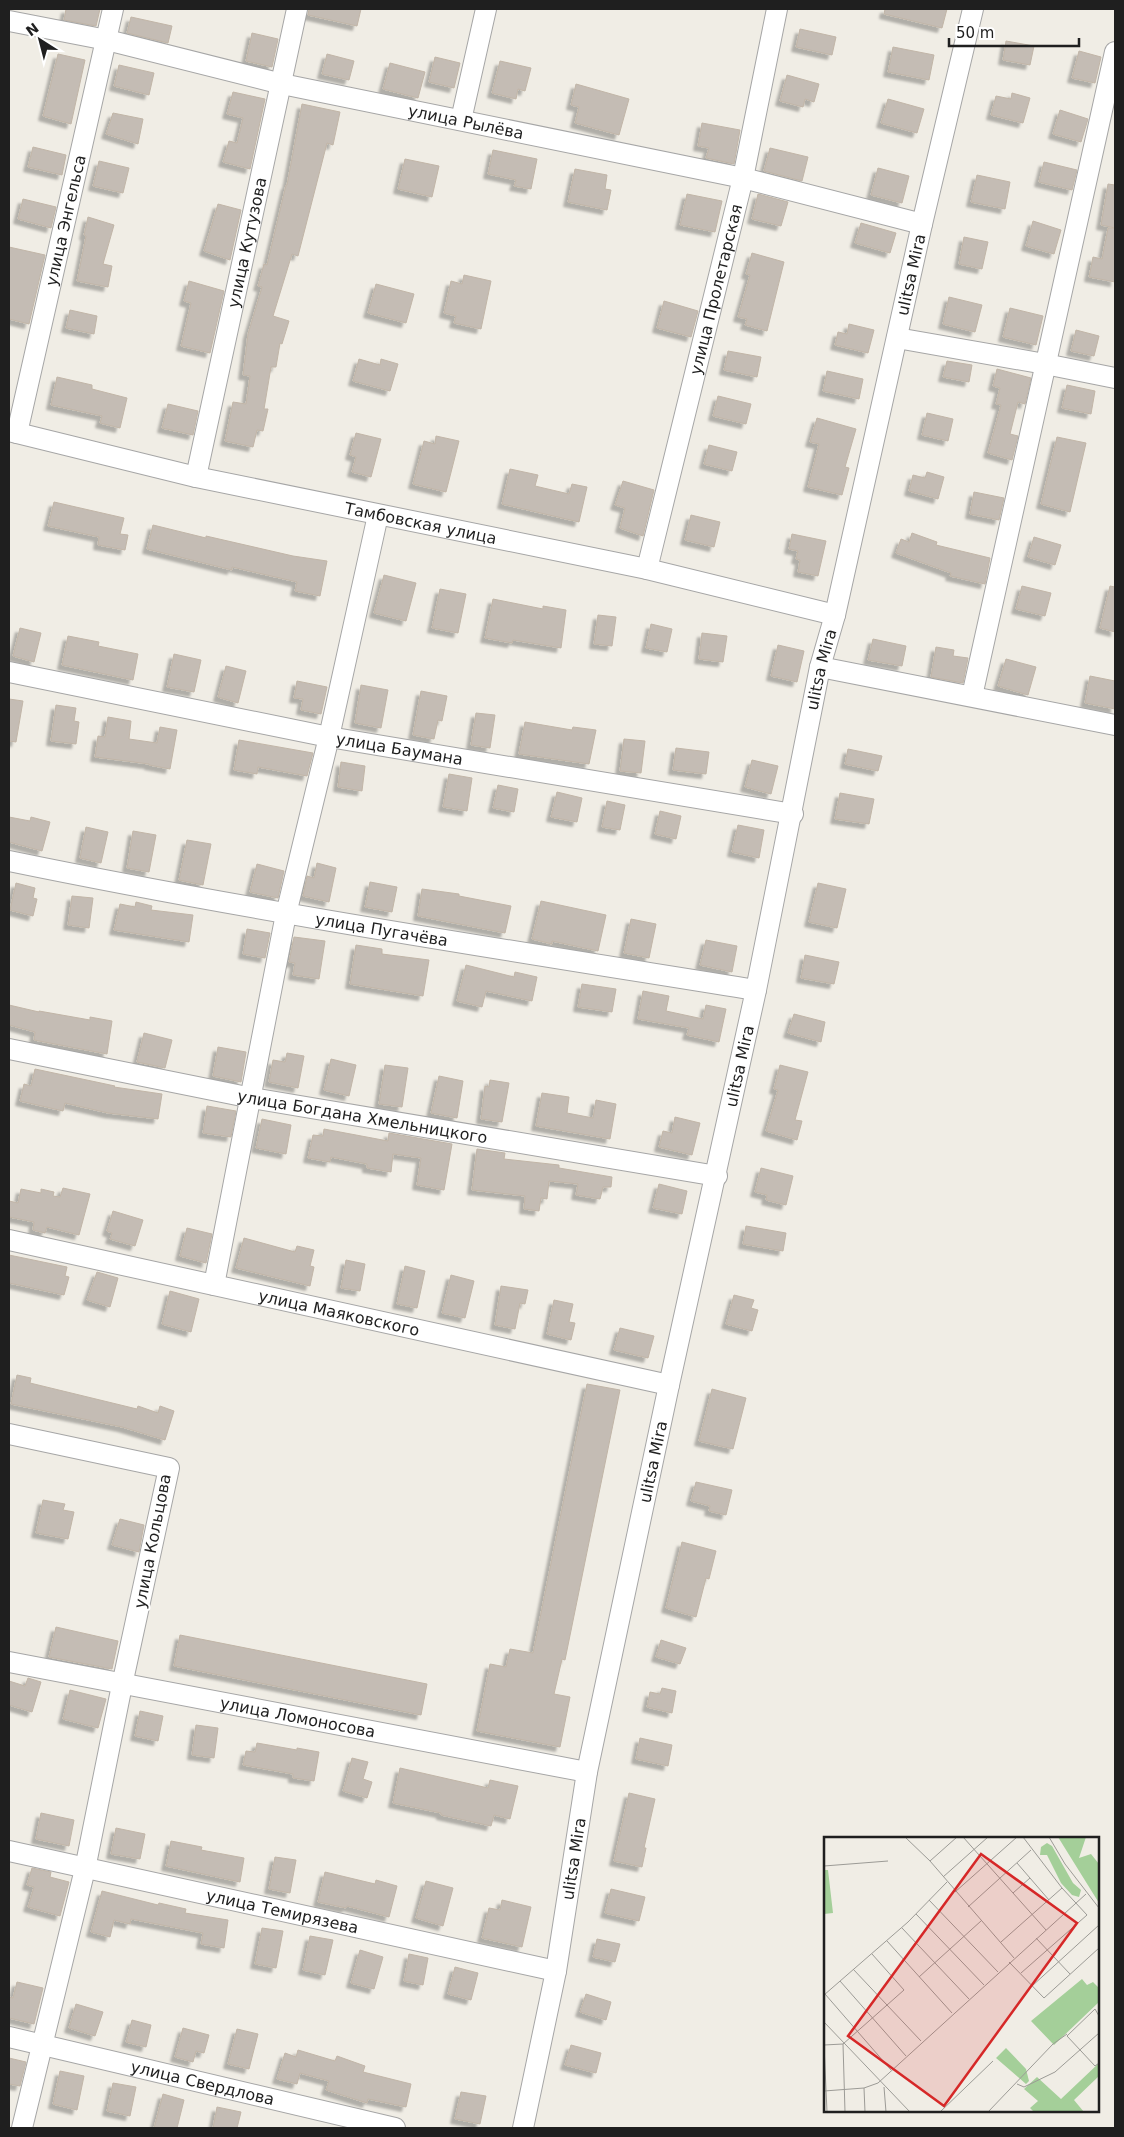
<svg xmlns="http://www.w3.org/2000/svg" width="1124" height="2137" font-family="'DejaVu Sans',sans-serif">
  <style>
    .building { fill: #c4bcb4; stroke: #c1b5a7; filter: url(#shadow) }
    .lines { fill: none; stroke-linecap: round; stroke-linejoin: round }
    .street-casing { stroke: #a6a6a6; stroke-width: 22 }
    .street { stroke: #fff; stroke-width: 20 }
    .labels { text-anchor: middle; stroke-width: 4; stroke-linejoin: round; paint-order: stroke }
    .street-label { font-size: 16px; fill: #1f1f1f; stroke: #fff }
    .inset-road { fill: none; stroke: #9c9b96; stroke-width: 1 }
    .view { fill: #d62828; fill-opacity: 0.15; stroke: #d62828; stroke-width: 2.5 }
    .inset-edge { fill: none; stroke: #1f1f1f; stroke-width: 2.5 }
  </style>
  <defs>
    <filter id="shadow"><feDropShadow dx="-4.5" dy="4.5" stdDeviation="1" flood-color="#0004"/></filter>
  </defs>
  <rect width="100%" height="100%" fill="#f0ede5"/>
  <path class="building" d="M66,9h34l-4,17 -32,-6z
    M309,9h52l-4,17 -49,-11z
    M885,9h62l-5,19 -58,-14z
    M131,17l41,9 -4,17 -41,-10z
    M800,29l36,8 -4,18 -36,-8z
    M252,33l26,6 -6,28 -26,-6z
    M1006,41l28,5 -4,19 -27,-5z
    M893,47l41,8 -5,25 -41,-8z
    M1079,51l22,6 -6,26 -23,-5z
    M58,54l27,6 -14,64 -28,-8z
    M327,54l27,7 -5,19 -27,-6z
    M435,57l25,6 -6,25 -25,-6z
    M500,61l31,7 -6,23 -7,-2 -2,10 -24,-6z
    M390,63l35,9 -7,26 -35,-9z
    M119,65l35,8 -5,22 -35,-9z
    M787,75l32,9 -5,18 -9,-3 -2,8 -23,-6z
    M576,84l53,15 -10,36 -44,-12 4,-16 -8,-2z
    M233,92l32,7 -15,70 -27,-7 6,-21 8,2 6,-25 -16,-4z
    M1012,93l18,5 -7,25 -32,-8 5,-19 15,3z
    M888,99l36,10 -7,24 -36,-10z
    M302,104l38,8 -7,33 -6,-2 -29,113 -6,-2 -19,62 16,5 -7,23 -2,-1 -4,24h-5l-7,42h4l-5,22 -6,-1 -4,17 -28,-6 8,-39 13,2 4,-28 -7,-1 5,-41 14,-47 -4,-1 6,-22 3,1 19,-80h1z
    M1060,110l28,9 -7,23 -28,-8z
    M113,113l30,6 -5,25 -32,-10z
    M702,123l38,7 -6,34 -28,-6 3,-10 -11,-2z
    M33,147l33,8 -4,20 -34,-8z
    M770,148l38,9 -6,24 -38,-10z
    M493,150l44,9 -6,30 -17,-3 2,-6 -28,-6z
    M405,159l34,7 -7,31 -34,-8z
    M99,161l30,7 -6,25 -30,-7z
    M1044,162l33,8 -5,20 -33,-8z
    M878,168l31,8 -7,27 -31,-8z
    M575,169l32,6 -2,14 6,1 -4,20 -39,-8z
    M977,175l33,7 -5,27 -34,-7z
    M1108,184l7,1v43l-14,-3z
    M687,194l35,7 -7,31 -35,-7z
    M758,194l30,8 -7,24 -29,-7z
    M23,199l33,8 -5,21 -33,-9z
    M218,204l23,6 -11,50 -26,-9z
    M88,217l26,8 -11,39 9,2 -4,21 -31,-6 9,-45 -2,-1z
    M1033,221l28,9 -7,24 -28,-8z
    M861,223l35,10 -6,20 -35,-10z
    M1108,228h7v54l-26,-5 4,-20 9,2z
    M964,237l24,5 -6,27 -23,-5z
    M9,247l36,8 -16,69 -20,-5z
    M752,253l32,9 -17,69 -22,-6 2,-6 -9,-2 12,-42 -4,-1z
    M464,275l27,6 -10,48 -27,-6 2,-7 -12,-3 7,-32 11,3z
    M189,281l35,10 -14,62 -29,-7 10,-43 -7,-2z
    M376,284l38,10 -8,29 -38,-10z
    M949,297l33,8 -7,27 -32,-8z
    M664,301l34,10 -7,26 -34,-9z
    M1010,308l33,8 -7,29 -33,-8z
    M70,310l27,6 -3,18 -28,-6z
    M849,324l25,6 -6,23 -33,-8 3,-13 9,2z
    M1076,330l23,6 -5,20 -23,-5z
    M728,351l33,6 -4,20 -33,-7z
    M359,359l21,6 1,-6 17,5 -8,27 -37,-10z
    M947,361l25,4 -3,17 -26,-5z
    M997,369l34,9 -6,26 -7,-2 -8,32 8,2 -6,24 -24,-7 13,-48 -5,-1 4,-16 -7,-2z
    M827,371l36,8 -4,20 -36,-8z
    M57,377l35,8v4l35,9 -7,30 -20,-5 2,-7 -51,-11z
    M1067,385l28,6 -4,23 -29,-6z
    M718,396l33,8 -5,20 -33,-8z
    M168,404l30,7 -5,24 -31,-7z
    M927,413l26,6 -5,22 -26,-6z
    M817,418l39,11 -11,38 4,1 -7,27 -34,-8 11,-43 -9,-2z
    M356,433l25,6 -10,38 -19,-5 4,-15 -6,-2z
    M436,436l23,5 -13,51 -33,-8 11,-43 11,3z
    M1057,437l29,6 -16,69 -29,-8z
    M709,445l28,7 -5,19 -28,-7z
    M510,469l28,6 -3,11 34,8 3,-10 15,3 -8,35 -77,-18z
    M927,472l17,5 -6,22 -29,-8 4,-16 12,3z
    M623,481l31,9 -11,46 -23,-8 5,-20 -10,-3z
    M974,492l30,6 -5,22 -29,-6z
    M54,502l70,16 -4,16 8,1 -3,15 -27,-5 1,-8 -51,-11z
    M691,515l29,7 -6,25 -29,-7z
    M153,525l53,13v-2l87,20 34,5 -7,35 -25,-5 2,-9 -65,-15v3l-85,-21z
    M912,533l25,9 -1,3 54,13 -5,26 -35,-8 1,-3 -55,-20 5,-14 8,3z
    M792,534l34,7 -8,35 -20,-4 2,-12 -4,-1 2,-8 -9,-2z
    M1034,537l27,8 -6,20 -27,-8z
    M384,575l32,8 -10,38 -32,-8z
    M1022,586l29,7 -6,23 -29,-7z
    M1110,586l5,1v45l-15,-4z
    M440,589l26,5 -8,39 -26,-5z
    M493,599l50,10v-3l23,4 -5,38 -48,-8 -1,3 -27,-5z
    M598,615l18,2 -4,29 -18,-2z
    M651,624l21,5 -5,23 -21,-4z
    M20,628l21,5 -7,29 -21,-6z
    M702,633l25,3 -4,26 -24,-3z
    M68,636l31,6 -1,4 40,8 -5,26 -71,-15z
    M873,639l33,7 -4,20 -34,-6z
    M778,645l26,6 -7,31 -26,-6z
    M936,647l18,3 -1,6 15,2 -5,25 -32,-6z
    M174,654l27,6 -7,32 -27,-5z
    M1006,659l30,8 -8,28 -30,-9z
    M226,666l20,5 -8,32 -20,-6z
    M1090,676l25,5v28l-30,-6z
    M297,681l30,6 -6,27 -20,-4 2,-11 -9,-1z
    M361,685l27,5 -7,38 -26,-5z
    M421,691l26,5 -5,25 -4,-1 -4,19 -21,-4z
    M9,699l14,2 -7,41 -7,-1z
    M56,705l20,3 -2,13 5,1 -3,22 -25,-3z
    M476,713l19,2 -5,33 -19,-3z
    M108,717l23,4 -2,18 28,4 3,-16 17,3 -7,39 -21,-4v-1l-54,-7 3,-21 7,1z
    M525,722l47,8 1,-3 23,3 -7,34 -70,-10z
    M624,739l21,2 -4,32 -21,-2z
    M239,740l74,13 -6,23 -49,-9 -1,7 -23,-4z
    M676,748l33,4 -3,22 -33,-4z
    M848,749l34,7 -4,15 -33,-7z
    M752,760l26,6 -7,28 -26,-7z
    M341,762l24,4 -3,25 -24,-4z
    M449,774l23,4 -5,33 -24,-4z
    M498,785l20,4 -4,23 -21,-4z
    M557,792l25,6 -5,24 -26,-5z
    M840,793l34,6 -5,25 -34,-5z
    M607,801l18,4 -5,25 -18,-3z
    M660,811l21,5 -5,23 -21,-5z
    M9,817l21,4 1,-4 19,5 -8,29 -33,-9z
    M738,825l26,5 -5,28 -27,-6z
    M86,827l22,5 -7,31 -21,-5z
    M133,831l23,4 -7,37 -22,-4z
    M187,840l24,4 -8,41 -24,-5z
    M317,863l19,5 -7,34 -26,-6 4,-20 7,2z
    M257,864l27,7 -6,27 -28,-6z
    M370,882l27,5 -5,25 -27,-5z
    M16,883l19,5 -2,10 4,1 -4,17 -23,-6z
    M818,883l28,6 -9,39 -28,-6z
    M422,889l37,5v2l52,10 -6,27 -87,-17z
    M72,896l21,2 -4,30 -21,-3z
    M541,901l65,14 -8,36 -46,-10v3l-20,-5z
    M136,902l16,4 -1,4 42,5 -4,27 -75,-12 6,-26 15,3z
    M631,919l25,5 -7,34 -25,-5z
    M247,929l23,4 -5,25 -22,-4z
    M294,937l31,4 -6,38 -26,-4 2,-12 -6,-1z
    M706,940l31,6 -5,26 -32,-7z
    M356,945l26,4v5l47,6 -6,36 -73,-12z
    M805,955l34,7 -5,22 -33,-6z
    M466,965l48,12 1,-5 22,5 -5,24 -46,-10 -4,16 -25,-6z
    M582,984l34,5 -4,23 -34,-5z
    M643,991l26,5 -3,15 37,8 3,-14 20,4 -7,33 -32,-7 2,-7 -51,-9z
    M9,1005l30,7v-1l51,9v-3l22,4 -5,33 -73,-14 1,-8 -26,-7z
    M794,1014l31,8 -4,20 -33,-9z
    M144,1033l28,7 -7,28 -28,-6z
    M218,1047l28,5 -5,30 -28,-6z
    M287,1053l17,3 -6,32 -29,-6 4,-22 12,2z
    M331,1059l25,6 -7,31 -25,-6z
    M385,1065l23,3 -6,39 -23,-3z
    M780,1065l28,7 -13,48 7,1 -5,19 -31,-9 12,-41 -4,-1z
    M35,1069l80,17 -1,1 48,7 -4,25 -50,-6 -43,-10 -2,8 -43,-10 4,-17 7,2z
    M439,1076l24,5 -6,37 -26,-5z
    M490,1080l19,3 -7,39 -21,-3 4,-33 4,1z
    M542,1093l27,4 -2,16 26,5 3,-18 20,4 -6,35 -74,-13z
    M207,1106l29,5 -5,26 -28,-4z
    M675,1117l25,6 -8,32 -33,-8 4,-16 9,2z
    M262,1119l29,6 -5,29 -30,-6z
    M324,1129l64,12 1,-8 63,11 -8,46 -27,-5 4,-27 -28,-4 -2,18 -24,-4v-4l-36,-7 -1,5 -22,-4 5,-23 10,1z
    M477,1149l28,4 -1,6 55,6v3l53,9 -1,10h-8l-3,12 -24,-4 2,-11 -29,-3 -2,18 -6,-1 -2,13 -15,-2 1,-13 -53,-6z
    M761,1168l32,8 -7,29 -20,-5 1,-5 -12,-3z
    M659,1184l28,7 -5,23 -29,-6z
    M63,1188l27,6 -11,41 -32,-8 -2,6 -12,-3 1,-8 -25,-5v-16l9,2 3,-14 20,4v-4l13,3 -1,4 7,1z
    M113,1211l30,9 -8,26 -25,-7 2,-6 -5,-2z
    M746,1226l40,7 -3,18 -40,-7z
    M187,1228l25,6 -6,29 -26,-7z
    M244,1238l51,14 2,-6 17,4 -4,16 4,1 -4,19 -74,-18z
    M9,1255l58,12 -2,9 4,1 -5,18 -55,-12z
    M346,1260l19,4 -5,27 -19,-3z
    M405,1266l20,5 -8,37 -20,-4z
    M97,1272l21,6 -8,29 -23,-7z
    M451,1275l23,6 -9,37 -23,-5z
    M501,1286l27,4 -3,14 -5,-1 -5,26 -20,-4z
    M170,1291l29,8 -8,33 -29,-8z
    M734,1295l20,5 -3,8 7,2 -6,21 -26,-7z
    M554,1300l19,4 -4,18 6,1 -4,17 -24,-6z
    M620,1328l34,8 -6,22 -34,-8z
    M17,1375l14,3 -1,5 107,26 1,-3 20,7 2,-7 14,5 -9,29 -43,-13 -111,-23z
    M587,1384l33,6 -55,270 -3,-1 -8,35 16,3 -10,50 -83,-16 13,-67 16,3 4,-18 23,4z
    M712,1389l34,9 -13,51 -34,-8z
    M696,1482l36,8 -6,25 -17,-4 1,-5 -19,-5z
    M43,1500l22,4 -2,6 11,2 -6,27 -32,-6z
    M120,1519l24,6 -5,27 -27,-7z
    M682,1542l34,9 -7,28 -3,-1 -10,39 -30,-9z
    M56,1627l62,14 -6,28 -63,-12z
    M180,1635l247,49 -6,31 -247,-49z
    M661,1640l25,8 -6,16 -24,-7z
    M28,1678l13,4 -9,30 -23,-7v-24l16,5z
    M662,1688l14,3 -4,22 -25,-6 3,-15 10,2z
    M70,1690l36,9 -8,29 -35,-9z
    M140,1711l23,5 -5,25 -23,-5z
    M196,1725l22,3 -4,30 -22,-3z
    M640,1738l32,7 -4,21 -32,-7z
    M257,1743l40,7v-2l22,4 -5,29 -21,-3v-4l-50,-9 3,-14 9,1z
    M352,1758l16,4 -5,17 9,3 -5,16 -24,-7z
    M400,1768l88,20 2,-8 28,6 -8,33 -16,-4 -3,11 -50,-11v-2l-48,-10z
    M629,1793l26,6 -11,49h2l-4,19 -28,-6z
    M41,1813l33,7 -5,26 -33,-7z
    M116,1828l29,6 -5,25 -29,-5z
    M171,1841l31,6 -1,3 43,8 -4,24 -74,-16z
    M275,1857l21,3 -6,33 -21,-4z
    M32,1868l19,4 -1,5 19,5 -9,34 -32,-9 6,-20 -7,-2z
    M325,1872l50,12 1,-4 21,6 -8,31 -42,-11 -1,2 -28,-6z
    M426,1881l27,7 -10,38 -27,-8z
    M611,1889l34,8 -6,24 -34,-8z
    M102,1891l56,14 1,-2 27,6 -1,4 43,7 -4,28 -23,-4 2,-11 -72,-14 -1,5 -16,-4 -4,17 -19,-5z
    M502,1900l29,7 -9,40 -40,-9 7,-30 11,2z
    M262,1928l21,3 -7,37 -21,-4z
    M310,1936l23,4 -8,35 -22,-5z
    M597,1939l23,5 -5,18 -22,-5z
    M360,1950l23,7 -9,32 -23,-6z
    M409,1954l19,4 -5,27 -19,-4z
    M455,1967l23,6 -7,27 -23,-6z
    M17,1982l26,6 -9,36 -25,-6v-21l4,1z
    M586,1994l25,8 -5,18 -26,-8z
    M76,2004l27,8 -8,24 -26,-8z
    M132,2020l19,5 -5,22 -20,-5z
    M183,2028l26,7 -5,18 -8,-2 -3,11 -18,-5z
    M237,2029l21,5 -9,35 -21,-5z
    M571,2045l30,8 -5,20 -31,-8z
    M298,2050l37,11 2,-5 28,10 -2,6 48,12 -5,23 -38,-8 -1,4 -41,-13 3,-9 -29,-8 -3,11 -20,-5 8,-26 11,4z
    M9,2058l17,4 -6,24 -11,-2z
    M60,2071l24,5 -7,34 -24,-6z
    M113,2083l23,4 -6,29 -23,-5z
    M461,2092l25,4 -6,28 -25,-5z
    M163,2094l21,6 -7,28h-23z
    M217,2107l24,5 -4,16h-24z"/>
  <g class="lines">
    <defs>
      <g id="street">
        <path id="s1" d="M9,21l98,19 175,44 461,94 179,46"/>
        <path d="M461,120l25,-111"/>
        <path d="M897,338l148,26 70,14"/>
        <path id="s2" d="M9,431l187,46 451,92 188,46"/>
        <path id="s3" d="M17,433l96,-424"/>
        <path id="s4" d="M196,477l101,-468"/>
        <path id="s5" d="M647,569l96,-391 34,-169"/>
        <path d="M820,667l295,58"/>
        <path id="s6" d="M9,672l320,65 464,77"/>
        <path d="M972,696l143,-644"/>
        <path id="s7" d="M9,861c248,51 498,89 747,129"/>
        <path id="s8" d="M9,1049l243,49 465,78"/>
        <path id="s9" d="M9,1240l660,145"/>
        <path d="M214,1285l72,-371 43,-177 49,-222"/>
        <path d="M9,1434l160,34 -47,217 -37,184 -63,259"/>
        <path id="s10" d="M9,1662l578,110"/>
        <path id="s11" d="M9,1851l547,120"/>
        <path id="s12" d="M9,2037l386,91"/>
        <path id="s13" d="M523,2128l33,-157 31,-199 82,-387 87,-395 64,-323 15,-52 87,-391 51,-215"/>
      </g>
    </defs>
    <use href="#street" class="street-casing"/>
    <use href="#street" class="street"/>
  </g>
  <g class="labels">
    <g class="street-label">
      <text dy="6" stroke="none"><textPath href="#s1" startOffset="468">улица Рылёва</textPath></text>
      <text dy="6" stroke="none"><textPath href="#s3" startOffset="218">улица Энгельса</textPath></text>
      <text dy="6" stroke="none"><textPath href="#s4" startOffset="240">улица Кутузова</textPath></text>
      <text dy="6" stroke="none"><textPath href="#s13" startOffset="1894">ulitsa Mira</textPath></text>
      <text dy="6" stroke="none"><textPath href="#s5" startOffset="288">улица Пролетарская</textPath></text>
      <text dy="6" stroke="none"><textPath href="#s2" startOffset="422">Тамбовская улица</textPath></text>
      <text dy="6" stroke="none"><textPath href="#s13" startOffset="1489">ulitsa Mira</textPath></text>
      <text dy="6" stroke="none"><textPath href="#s6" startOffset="398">улица Баумана</textPath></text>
      <text dy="6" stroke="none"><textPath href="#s7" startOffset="379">улица Пугачёва</textPath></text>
      <text dy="6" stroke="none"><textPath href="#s13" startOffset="1084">ulitsa Mira</textPath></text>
      <text dy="6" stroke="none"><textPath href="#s8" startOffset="360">улица Богдана Хмельницкого</textPath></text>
      <text dy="6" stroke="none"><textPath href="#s9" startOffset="338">улица Маяковского</textPath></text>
      <text dy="6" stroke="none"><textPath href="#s13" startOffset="679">ulitsa Mira</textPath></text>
      <text transform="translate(152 1541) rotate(-79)" y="6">улица Кольцова</text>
      <text dy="6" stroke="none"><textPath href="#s10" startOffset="294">улица Ломоносова</textPath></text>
      <text dy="6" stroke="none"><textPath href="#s13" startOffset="274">ulitsa Mira</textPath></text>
      <text dy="6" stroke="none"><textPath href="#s11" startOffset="280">улица Темирязева</textPath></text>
      <text dy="6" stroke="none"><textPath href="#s12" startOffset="199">улица Свердлова</textPath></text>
    </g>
  </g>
  <g transform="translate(824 1837)">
    <rect width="275" height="275" fill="#f0ede5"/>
    <path d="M234,0h28l-7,21 12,-4 8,10v39zM223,6l5,3 21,37 8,7 -2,7 -7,-2 -11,-12 -14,-28h-7l1,-8zM0,33h4l5,43 -9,1zM258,142l5,6 6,-3 6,6v14l-45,43 -23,-24zM182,211l20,21 3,12 -3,3 -30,-26zM275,226v13l-25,24 10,12h-50l-4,-4 8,-7 -14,-12 13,-12 24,22z" fill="#a4cf99"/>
    <path class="inset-road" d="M81,0l25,24 84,97M139,0l83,93M199,0l39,51M225,0l16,27 34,44M106,24l27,-24M193,26l32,37M0,29l64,-5M119,40l45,-40M131,55l62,-55M189,56l17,-15M105,63l69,72M144,70l63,-57M92,77l68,71M78,91l67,71M212,101l34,36M63,104l65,72M177,105l61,-54 25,27 -66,58M185,125l35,36 55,-50M29,132l68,72M95,140l62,-56M16,144l66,75M208,149l67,-61M1,157l66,76M0,158l84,-73 39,-40M275,179l-4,-7 -28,27 28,30 4,-3M0,185l86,90M19,207l2,68M0,208l19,-1 61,-54 -32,-36M0,208l3,67M193,247l7,3 31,-15 44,-39M60,250l2,25M40,251l1,24M0,254l40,-3 14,-5 208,-189M116,275l53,-51M164,275l65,-68 14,-10"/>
    <path class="view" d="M157,17l96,69 -133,183 -96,-70z"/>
    <rect width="275" height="275" class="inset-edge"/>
  </g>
  <rect width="1124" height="2137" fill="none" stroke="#1f1f1f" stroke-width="20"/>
  <g transform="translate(40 40) rotate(324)" stroke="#ffffff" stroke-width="4" paint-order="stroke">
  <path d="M0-4L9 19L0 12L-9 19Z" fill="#1f1f1f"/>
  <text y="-8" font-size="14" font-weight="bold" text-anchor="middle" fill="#1f1f1f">N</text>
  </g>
  <path d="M949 38v8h130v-8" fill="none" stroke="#1f1f1f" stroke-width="2.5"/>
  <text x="956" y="38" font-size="15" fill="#1f1f1f" stroke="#ffffff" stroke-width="4" paint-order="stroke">50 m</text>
</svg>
